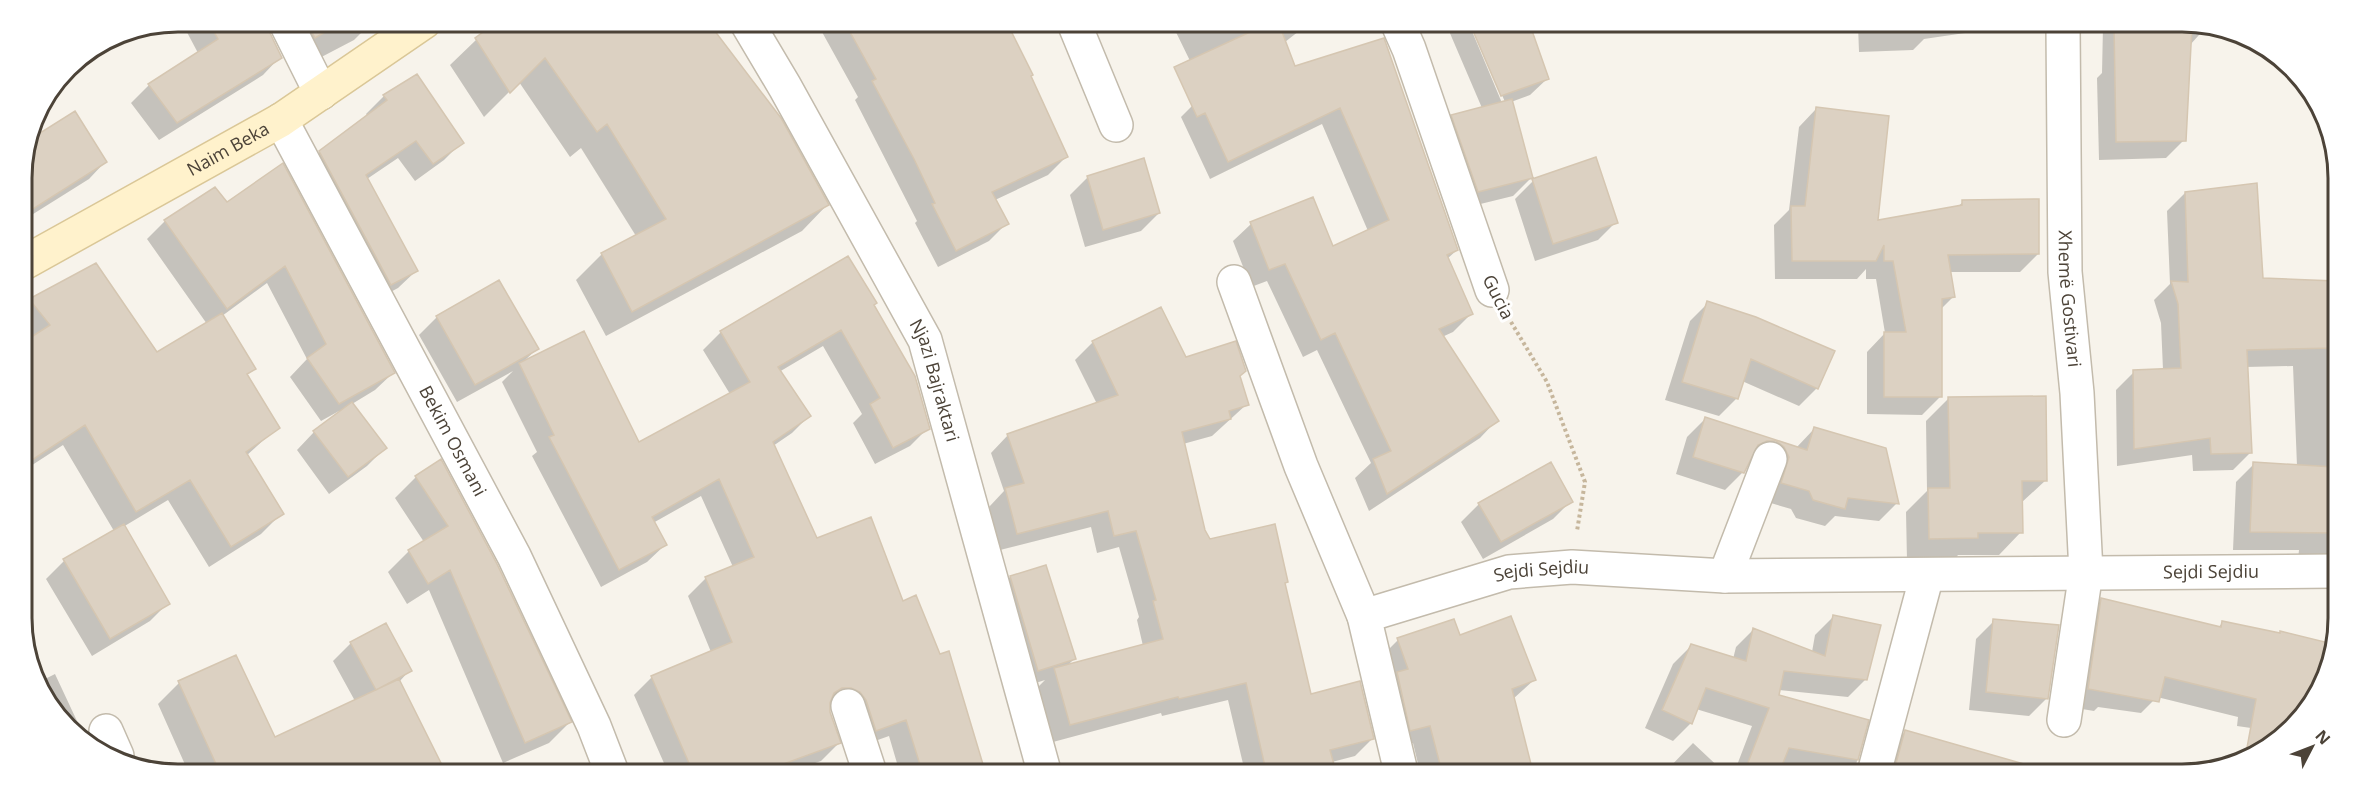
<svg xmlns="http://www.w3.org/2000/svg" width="2360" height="795" font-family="'Open Sans',sans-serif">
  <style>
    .shadow { fill: #0003 }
    .building { fill: #dcd1c2; stroke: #d5c6b1; stroke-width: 1.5 }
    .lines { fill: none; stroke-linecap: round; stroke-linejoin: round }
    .street-casing { stroke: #c3bbac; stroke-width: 36 }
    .secondary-casing { stroke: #dac797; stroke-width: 36 }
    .path { stroke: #c6b69c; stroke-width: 4; stroke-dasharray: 3 3; stroke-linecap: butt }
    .street { stroke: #fff; stroke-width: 33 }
    .secondary { stroke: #fff2cc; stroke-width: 33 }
    .labels { text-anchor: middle; stroke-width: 6; stroke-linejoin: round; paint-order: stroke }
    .street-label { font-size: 18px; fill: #4c4338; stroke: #fff }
    .rim { fill: none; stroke: #4c4338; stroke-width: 3 }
  </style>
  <rect width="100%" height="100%" fill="#f7f3eb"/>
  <path class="shadow" d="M181,21h84l2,9 13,27 -17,18 -104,65 -28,-37 18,-18 49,-32z
    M272,21l100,1 -18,18 -44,23z
    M499,22l259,1 -28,9 -9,-3 -8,2 114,174 -25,26 -196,105 -30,-56 25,-25 35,-19 -55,-88 -11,9 -51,-75 -35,35 -34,-52 26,-25z
    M817,23h113l99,54 37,80 -18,18 -53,25 12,23 -18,18 -51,26 -23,-44 2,-2 -62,-121 3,-3z
    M1172,24h136l-87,68 162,-52 74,210 -10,9 24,55 -18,18 -11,5 55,83 -17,18 -111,73 -14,-33 16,-15 -54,-113 -14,7 -36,-76 -16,6 -18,-46 18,-17 81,24 36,-17 -46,-107 -112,55 -29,-62 17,-17 -5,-33z
    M1446,24h23l33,79 3,-1 -33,-78 65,1 -7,6 18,47 -18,17 -19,7 20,76 -18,18 -53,13 -26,-75 18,-18 30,-8z
    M1858,25l155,1 -89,13 -11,11 -54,2z
    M2103,26h104l-17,19 -6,95 -18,18 -67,2 -2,-82 5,-5z
    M417,76l45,66 -18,18 -29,21 -17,-23 -31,21 49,92 -18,17 -26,14 -70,-132 18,-18 48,-35 -2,-3 18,-18z
    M1816,109l60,112 80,-13 7,-6 75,52 -18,18h-71l4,25 -13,13v87l-18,18 -55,-1v-62l18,-19 -9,-54h-10v-10l-9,10h-82l-1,-54 15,-15 10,-83z
    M2330,135l6,13v13l-10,-2z
    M105,162l-16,17 -67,42 -1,-53z
    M1088,177l71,36 -18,18 -56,16 -15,-52z
    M1533,181l83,41 -18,18 -63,21 -20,-62z
    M2185,193l77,87 73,2 -1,279 -36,-2 1,-9h-66l3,-68 18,-18 43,2 -4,-100 -47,1 5,85 -18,18 -40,1 -1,-16 -75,11 -1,-76 18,-18 29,-2 -2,-47 -7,-23 16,-16 -3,-73z
    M227,204l166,169 -18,17 -23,14 33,44 -18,18 -38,28 -32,-44 17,-18 26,-20 -1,-1 -18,10 -31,-44 17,-18 -40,-76 -45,33 32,53 -8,7 32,51 -32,29 36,57 -21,21 -52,33 -41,-67 -45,27 45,76 -18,18 -58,35 -46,-77 18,-18 50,-30 -51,-86 -40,26 -1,-126 4,-3 -4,-4v-31l7,-7 67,-35 60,89 51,-30 -60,-85 18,-18z
    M499,282l38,67 -13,12 114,83 92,-50 -27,-44 18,-18 152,-27 55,123 -18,18 -35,18 -22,-41 9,-9 -39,-68 -44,26 30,44 -17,17 -19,13 43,94 86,63 81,168 -84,-1 -10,-34 -31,11 -24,-42h-6l1,7 10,31 -18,18 -26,9h-128l-33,-75 18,-18 59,-25 -23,-56 18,-18 27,-11 -32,-71 -48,27 12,22 -18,17 -46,25 -69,-131 5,-4 -35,-70 11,-11 -56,31 -38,-67 18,-18z
    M1708,303l109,85 -18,18 -57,-25 -5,17 -18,18 -54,-16 25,-79z
    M1161,309l24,50 54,17 8,28 -35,32 -29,8 21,86 5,11 75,43 26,111 62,44 -17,17 -23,6 3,10 -103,-1 12,-3 -16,-68 -66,16 -1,-3 -108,29 -15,-55 7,-7 -25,8 -28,-93 18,-18 64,82 -8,8 77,-21 -6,-26 2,-3 -20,-70 -22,6 -6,-26 -91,23 -11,-43 15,-16 -13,-38 17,-18 89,-31 -22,-44 18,-18z
    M1949,398l97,82 -25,23v29l-22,23h-41l-4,5 -47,1 -1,-49 21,-21 -1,-70z
    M1705,419l91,29 18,-19 83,74 -18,18 -44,-5 -10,10 -29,-8 -5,-9 -27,-8 -6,-42 -8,-1 -7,14 -18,18 -49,-16 11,-37z
    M440,461l130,261 -21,21 -46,20 -74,-173 -22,14 -19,-32 21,-21 15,-9 -29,-44 21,-21z
    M1571,501l-18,18 -70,40 -22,-37 18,-18z
    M2102,599l116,29 4,-5 56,12 2,-3 54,17v9l-21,46 -27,29 -49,-7 1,-9 -81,-20 -16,16 -43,-6 -4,4 -24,-4 14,-90z
    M1833,617l33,62 -18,18 -69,-7 -2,6 90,25 -13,52h-120l18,-47 -56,-17 -5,14 -18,18 -28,-13 28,-64 18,-18 42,13 3,-12 17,-17 59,22 3,-17z
    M1994,621l53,77 -18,18 -60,-6 7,-71z
    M1459,637l75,43 -21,19 19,73h-112l-7,-29 -20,5 -13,-90 18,-18z
    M351,643l59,27 -11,12 44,87h-256l-29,-65 21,-21 95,56 81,-38 -22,-40z
    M55,674l29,62 -24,-15 -19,-40z
    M1905,732l85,24 -5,17h-104l6,-23z
    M1693,743l32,30 -60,-1z
    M1558,768l1,4h-15z"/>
  <path class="building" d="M208,21h58l2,8 14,29 -105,65 -29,-39 70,-45z
    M306,21h38l-29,17z
    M497,22h211l73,96 48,87 -197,107 -31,-59 65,-34 -59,-95 -10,8 -52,-74 -35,35 -35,-55z
    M845,23h162l26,52 -2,1 37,81 -76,35 17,32 -53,27 -24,-47 3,-1 -21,-44 -42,-78 4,-2z
    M1247,24h32l16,42 89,-28 74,212 -11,5 26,59 -34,15 60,92 -112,73 -14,-35 18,-8 -56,-118 -14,7 -36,-76 -16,6 -19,-48 63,-25 20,49 56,-26 -49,-112 -112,54 -23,-49 -8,4 -23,-50 76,-35z
    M1470,24l60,1 19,54 -48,17z
    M2114,26h78l-6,115 -70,1z
    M417,74l47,69 -31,21 -17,-23 -50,34 52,96 -27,14 -72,-134 68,-51 -4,-5z
    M1512,99l21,79 -55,14 -27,-77z
    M1816,107l73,9 -11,104 84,-15v-5l77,-1v55l-91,1 7,42 -13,2v98h-58v-65h22l-13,-71h-9v-16l-8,16h-84l-1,-55h14z
    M75,111l32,51 -85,54 -1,-48 9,-33h7z
    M1596,157l22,66 -65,21 -21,-65z
    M1144,158l16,55 -57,17 -16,-54z
    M283,163l112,210 -56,31 -32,-46 19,-14 -41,-78 -58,43 -63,-89 51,-33 12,15z
    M2257,183l6,95 72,3v67l-88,2 5,103 -41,1 -1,-16 -76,11 -1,-79 48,-2 -3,-64 -7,-23 17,1 -3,-90z
    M848,256l29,47 -3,2 41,71 15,53 -37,19 -23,-44 10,-6 -39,-68 -63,37 33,49 -38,26 44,96 54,-21 32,84 13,-6 24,59 9,-3 36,120h-63l-16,-51 -30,11 -10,-31 -6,-8 -9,-4h-9l-8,5 -4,10v9l11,31 -74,27h-75l-41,-94 81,-34 -27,-65 49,-20 -35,-78 -67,38 15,28 -48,25 -70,-133 5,-2 -35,-72 65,-32 55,111 111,-60 -30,-51z
    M96,263l61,89 65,-39 34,56 -9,5 33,54 -34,24 38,62 -53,33 -41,-67 -54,32 -51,-87 -62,41 -1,-123 28,-18 -21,-26z
    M499,280l40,69 -64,36 -39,-69z
    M1707,301l49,16 79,34 -17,38 -67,-30 -13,40 -56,-17z
    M1161,307l25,50 50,-16 10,30 -6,5 9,29 -20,6 2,8 -49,13 23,98 5,9 65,-15 13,58 -3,1 26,111 49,-13 14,58 -44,11 6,22 -70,-1 -20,-88 -67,16 -1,-2 -108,28 -16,-57 109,-29 -10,-38 3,-1 -20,-69 -22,5 -6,-25 -91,23 -12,-46 19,-5 -17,-49 111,-39 -26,-54z
    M2046,396l1,85h-25l1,52h-45v5l-49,1 -1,-51h22l-2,-91z
    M352,402l35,46 -39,29 -35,-46z
    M1705,417l102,33 7,-23 72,21 13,56 -51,-6 -3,11 -32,-9 -4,-9 -28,-8 8,-26 -5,-10 -8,-6h-9l-9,4 -14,28 -51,-16z
    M441,459l56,105 75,158 -47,21 -75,-173 -22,14 -20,-34 40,-24 -33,-50z
    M1551,462l22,40 -72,40 -23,-39z
    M2253,462l81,5v66l-84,-1z
    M124,524l46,80 -60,35 -47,-80z
    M1046,565l30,94 -38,12 -28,-95z
    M2101,598l120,29 1,-6 58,12v-2l45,11 1,7 8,1v8l-21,46 -35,37 -32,12 10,-54 -91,-22 -6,25 -71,-13z
    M1833,615l48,10 -14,55 -83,-9 -5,24 90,25 -11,40 -69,-12 -10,25h-35l25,-65 -63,-20 -14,36 -30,-14 29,-66 55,17 7,-33 72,28z
    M1511,616l25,64 -24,9 21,83h-91l-12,-46 -20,5 -13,-59 11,-3 -11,-31 57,-19 6,16z
    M1993,619l66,6 -11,74 -62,-7z
    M386,623l26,48 -36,19 -26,-48z
    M236,655l39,82 124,-58 45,90h-238l10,-5 -38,-83z
    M1905,730l119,34 -2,9h-95l-32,-6z"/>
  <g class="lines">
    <defs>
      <g id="street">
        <path d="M285,21l36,72"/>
        <path id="s1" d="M747,23l38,64 140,253 119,431"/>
        <path d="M1074,23l42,102"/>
        <path d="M1398,24l11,25 83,241"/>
        <path id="s2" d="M2063,26l2,246 12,121 9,179 -22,148"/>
        <path id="s3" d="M281,120l233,436 80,170 17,44"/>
        <path d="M1234,282l67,184 63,150 37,156"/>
        <path d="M1725,576l45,-117"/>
        <path id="s4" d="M1364,616l145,-44 63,-5 153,9 609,-5"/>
        <path d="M848,706l21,64"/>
        <path d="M106,731l11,25"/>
        <path d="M1874,773l53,-198"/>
      </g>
      <g id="secondary">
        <path id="s5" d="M22,264l259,-144 143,-98"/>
      </g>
    </defs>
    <use href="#street" class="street-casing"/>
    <use href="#secondary" class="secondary-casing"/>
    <path class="path" d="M1511,322l36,60 38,100 -8,49"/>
    <use href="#street" class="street"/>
    <use href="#secondary" class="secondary"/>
  </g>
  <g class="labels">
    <g class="street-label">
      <text dy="6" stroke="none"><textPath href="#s5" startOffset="236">Naim Beka</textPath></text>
      <text transform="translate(1498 297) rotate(63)" y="6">Gucia</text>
      <text dy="6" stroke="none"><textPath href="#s2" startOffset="273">Xhemë Gostivari</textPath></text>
      <text dy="6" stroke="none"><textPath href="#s1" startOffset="405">Njazi Bajraktari</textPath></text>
      <text dy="6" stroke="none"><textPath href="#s3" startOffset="364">Bekim Osmani</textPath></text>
      <text dy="6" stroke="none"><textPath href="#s4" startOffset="854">Sejdi Sejdiu</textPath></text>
      <text dy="6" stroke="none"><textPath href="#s4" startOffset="184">Sejdi Sejdiu</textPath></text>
    </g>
  </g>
  <path d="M0 0H2360V795H0ZM178 32H2182A146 146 0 0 1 2328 178V618A146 146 0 0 1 2182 764H178A146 146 0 0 1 32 618V178A146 146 0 0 1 178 32Z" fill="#fff" fill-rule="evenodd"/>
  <path class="rim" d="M178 32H2182A146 146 0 0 1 2328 178V618A146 146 0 0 1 2182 764H178A146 146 0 0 1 32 618V178A146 146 0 0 1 178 32Z"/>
  <g transform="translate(2312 747) rotate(48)" stroke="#ffffff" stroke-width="4.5" paint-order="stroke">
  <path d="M0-4.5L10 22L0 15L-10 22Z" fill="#4c4338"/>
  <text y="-9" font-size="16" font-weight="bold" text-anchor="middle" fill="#4c4338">N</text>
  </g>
</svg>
